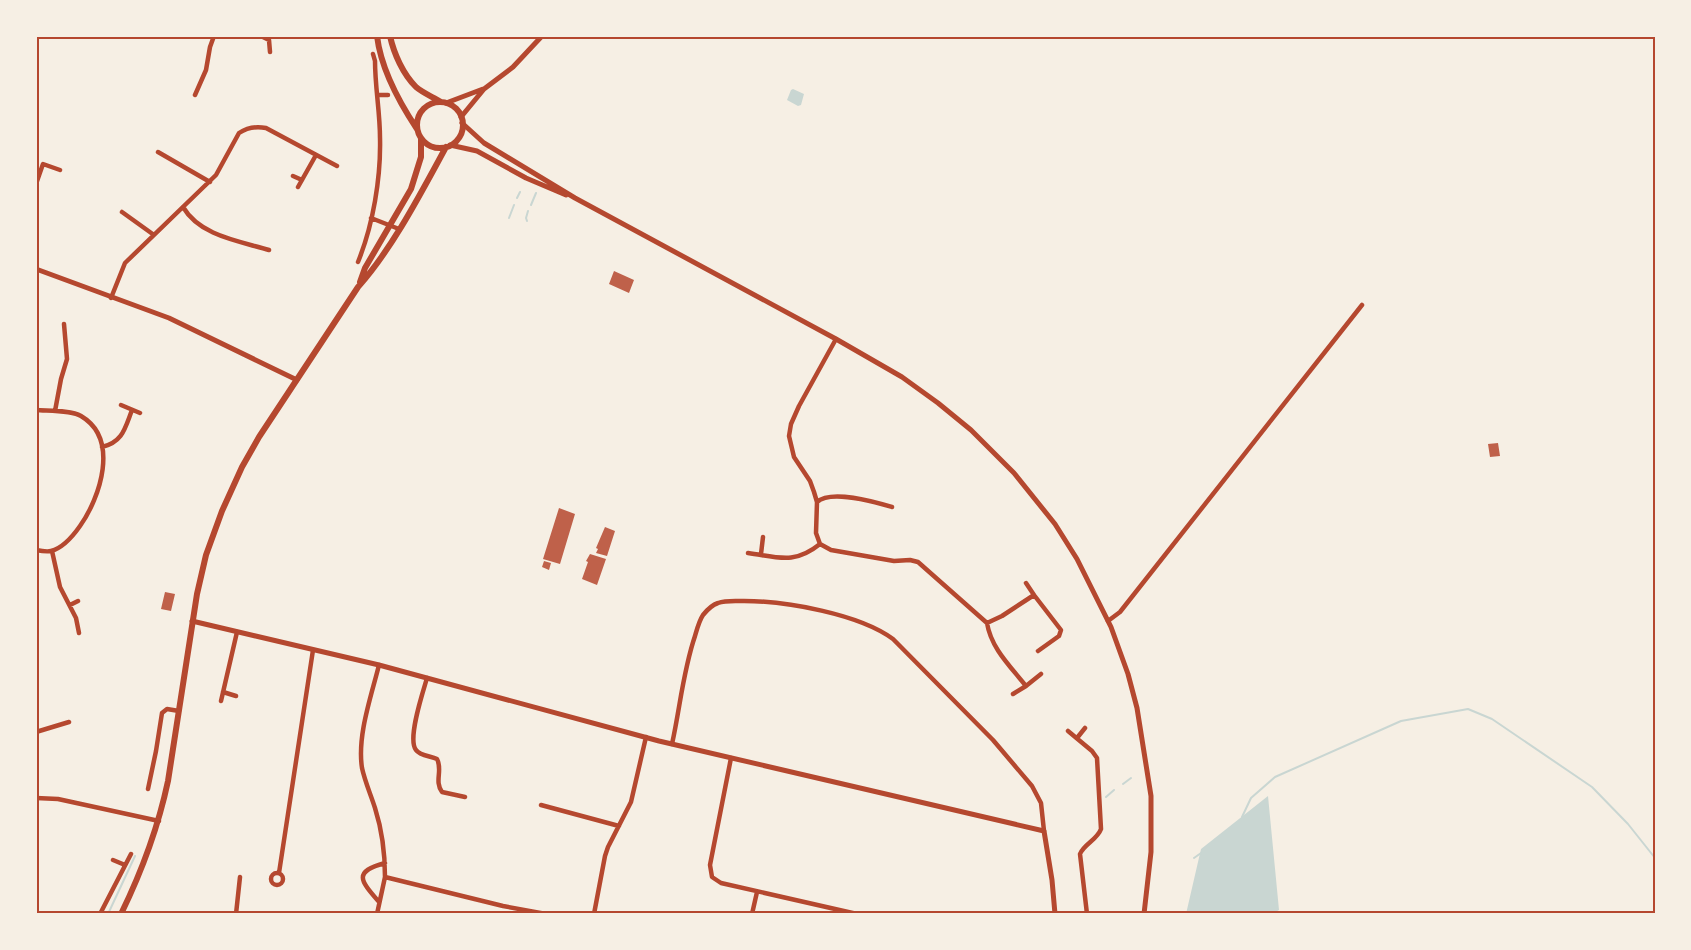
<svg xmlns="http://www.w3.org/2000/svg" width="1691" height="950" font-family="Overpass,sans-serif">
  <style>
    .water { fill: #c9d6d2 }
    .lines { fill: none; stroke-linecap: round; stroke-linejoin: round }
    .stream { stroke: #c9d6d2; stroke-width: 2 }
    .building { fill: #bf614a }
    .minor { stroke: #b5482f; stroke-width: 4.5 }
    .tertiary { stroke: #b5482f; stroke-width: 5 }
    .primary { stroke: #b5482f; stroke-width: 6 }
    .neatline { fill: none; stroke: #b5482f; stroke-width: 2 }
  </style>
  <rect width="100%" height="100%" fill="#f6efe4"/>
  <path class="water" d="M793,89l11,5 -3,11 -3,1 -11,-6 4,-10z
    M1268,796l11,114 -7,4h-86l15,-65z"/>
  <g class="lines">
    <path class="stream" d="M517,198l3,-6
      M531,205l5,-12
      M509,218l5,-13
      M527,221l-1,-3 2,-7
      M1123,784l8,-6
      M1106,797l8,-7
      M1242,817l9,-19 24,-21 126,-56 67,-12 24,10 100,68 36,37 27,34
      M1194,858l7,-5
      M108,914l27,-58"/>
  </g>
  <path class="building" d="M614,271l20,9 -5,13 -20,-9z
    M1498,443l2,13 -10,1 -2,-13z
    M559,508l16,6 -15,50 -17,-5z
    M605,527l10,4 -8,25 -11,-3 2,-4 -2,-1z
    M590,554l16,5 -9,26 -15,-6 6,-17 -2,-1z
    M544,561l7,2 -2,7 -7,-3z
    M165,592l10,2 -4,17 -10,-2z"/>
  <g class="lines">
    <path class="minor" d="M261,36l8,4 1,12
      M195,95l11,-25 4,-23 4,-11
      M377,95h11
      M158,152l52,30
      M293,176l9,4
      M36,184l7,-20 17,6
      M298,187l18,-32
      M183,207c17,29 56,34 86,43
      M122,212l32,23
      M371,218l28,11
      M358,262c15,-37 23,-84 22,-124 0,-26 -5,-51 -5,-77l-2,-7
      M111,298l14,-35 91,-88 23,-42c9,-6 17,-7 27,-5l71,38
      M836,339l-37,67 -8,18 -2,12 5,21 16,24 4,11 3,10 -1,31 4,11 11,6 63,11 16,-1 8,2 69,61c4,25 23,43 39,63l15,-12
      M121,405l19,8
      M36,410c12,1 35,0 45,6 39,23 19,82 -1,110 -7,10 -17,22 -29,25 -4,1 -10,0 -15,-1
      M55,411l6,-32 6,-20 -3,-35
      M102,447c21,-5 23,-19 30,-37
      M817,502c14,-13 58,0 75,5
      M52,551l8,36 16,31 3,15
      M748,553c30,4 46,12 72,-9
      M761,554l2,-17
      M1034,595l27,35 -2,6 -21,15
      M70,605l8,-4
      M1108,621l12,-9 242,-307
      M987,623l15,-7 32,-21 -8,-12
      M379,665c-8,32 -22,71 -17,103 3,14 9,27 13,40 7,22 10,46 10,69l118,29 43,8
      M427,678c-4,14 -20,61 -11,72 4,6 15,6 21,9 6,11 -3,22 5,33l23,5
      M223,692l13,4
      M1013,694l13,-8
      M221,701l16,-69
      M1068,731l24,20 5,7 4,71c-4,11 -17,15 -21,25l7,60
      M36,732l33,-10
      M1077,738l8,-10
      M672,744c8,-36 11,-73 23,-108 2,-7 4,-15 8,-21 4,-5 9,-10 15,-12 8,-3 17,-2 26,-2 42,0 115,13 149,38l100,101 39,46 9,17 3,28
      M731,758l-21,107 2,12 9,6 136,31
      M148,789l8,-38 6,-38 5,-4 12,2
      M36,798l22,1 101,22
      M541,805l78,21
      M113,860l12,5
      M271 879a6 6 0 1 1 12 0a6 6 0 1 1-12 0Z
      M279,873l34,-223
      M379,902c-18,-21 -27,-30 6,-39
      M100,914l31,-60
      M236,914l4,-37
      M377,914l8,-37
      M594,914l11,-58 3,-9 23,-45 15,-65
      M752,914l5,-22"/>
    <path class="tertiary" d="M446,103l37,-14
      M461,117l23,-28 29,-22 29,-31
      M462,123l22,20 91,55 261,141 66,38 36,26 33,27 43,43 41,51 22,35 34,68 17,47 9,34 14,88v56l-7,62
      M450,145l27,6 49,27 40,17
      M36,269l133,49 128,62
      M192,621l187,44 280,76 385,90 8,49 3,34"/>
    <path class="primary" d="M377,36c4,33 22,66 40,93
      M390,36c4,18 13,38 26,51 7,6 17,10 25,15
      M417 125a23 23 0 1 1 46 0a23 23 0 1 1-46 0Z
      M360,282l5,-14 46,-79 10,-32v-19
      M121,914c21,-43 37,-86 47,-133l29,-187 9,-39 16,-44 20,-44 17,-30 99,-150c34,-38 63,-94 88,-140"/>
  </g>
  <rect width="1691" height="950" fill="none" stroke="#f6efe4" stroke-width="75"/>
  <rect x="38" y="38" width="1616" height="874" class="neatline"/>
</svg>
